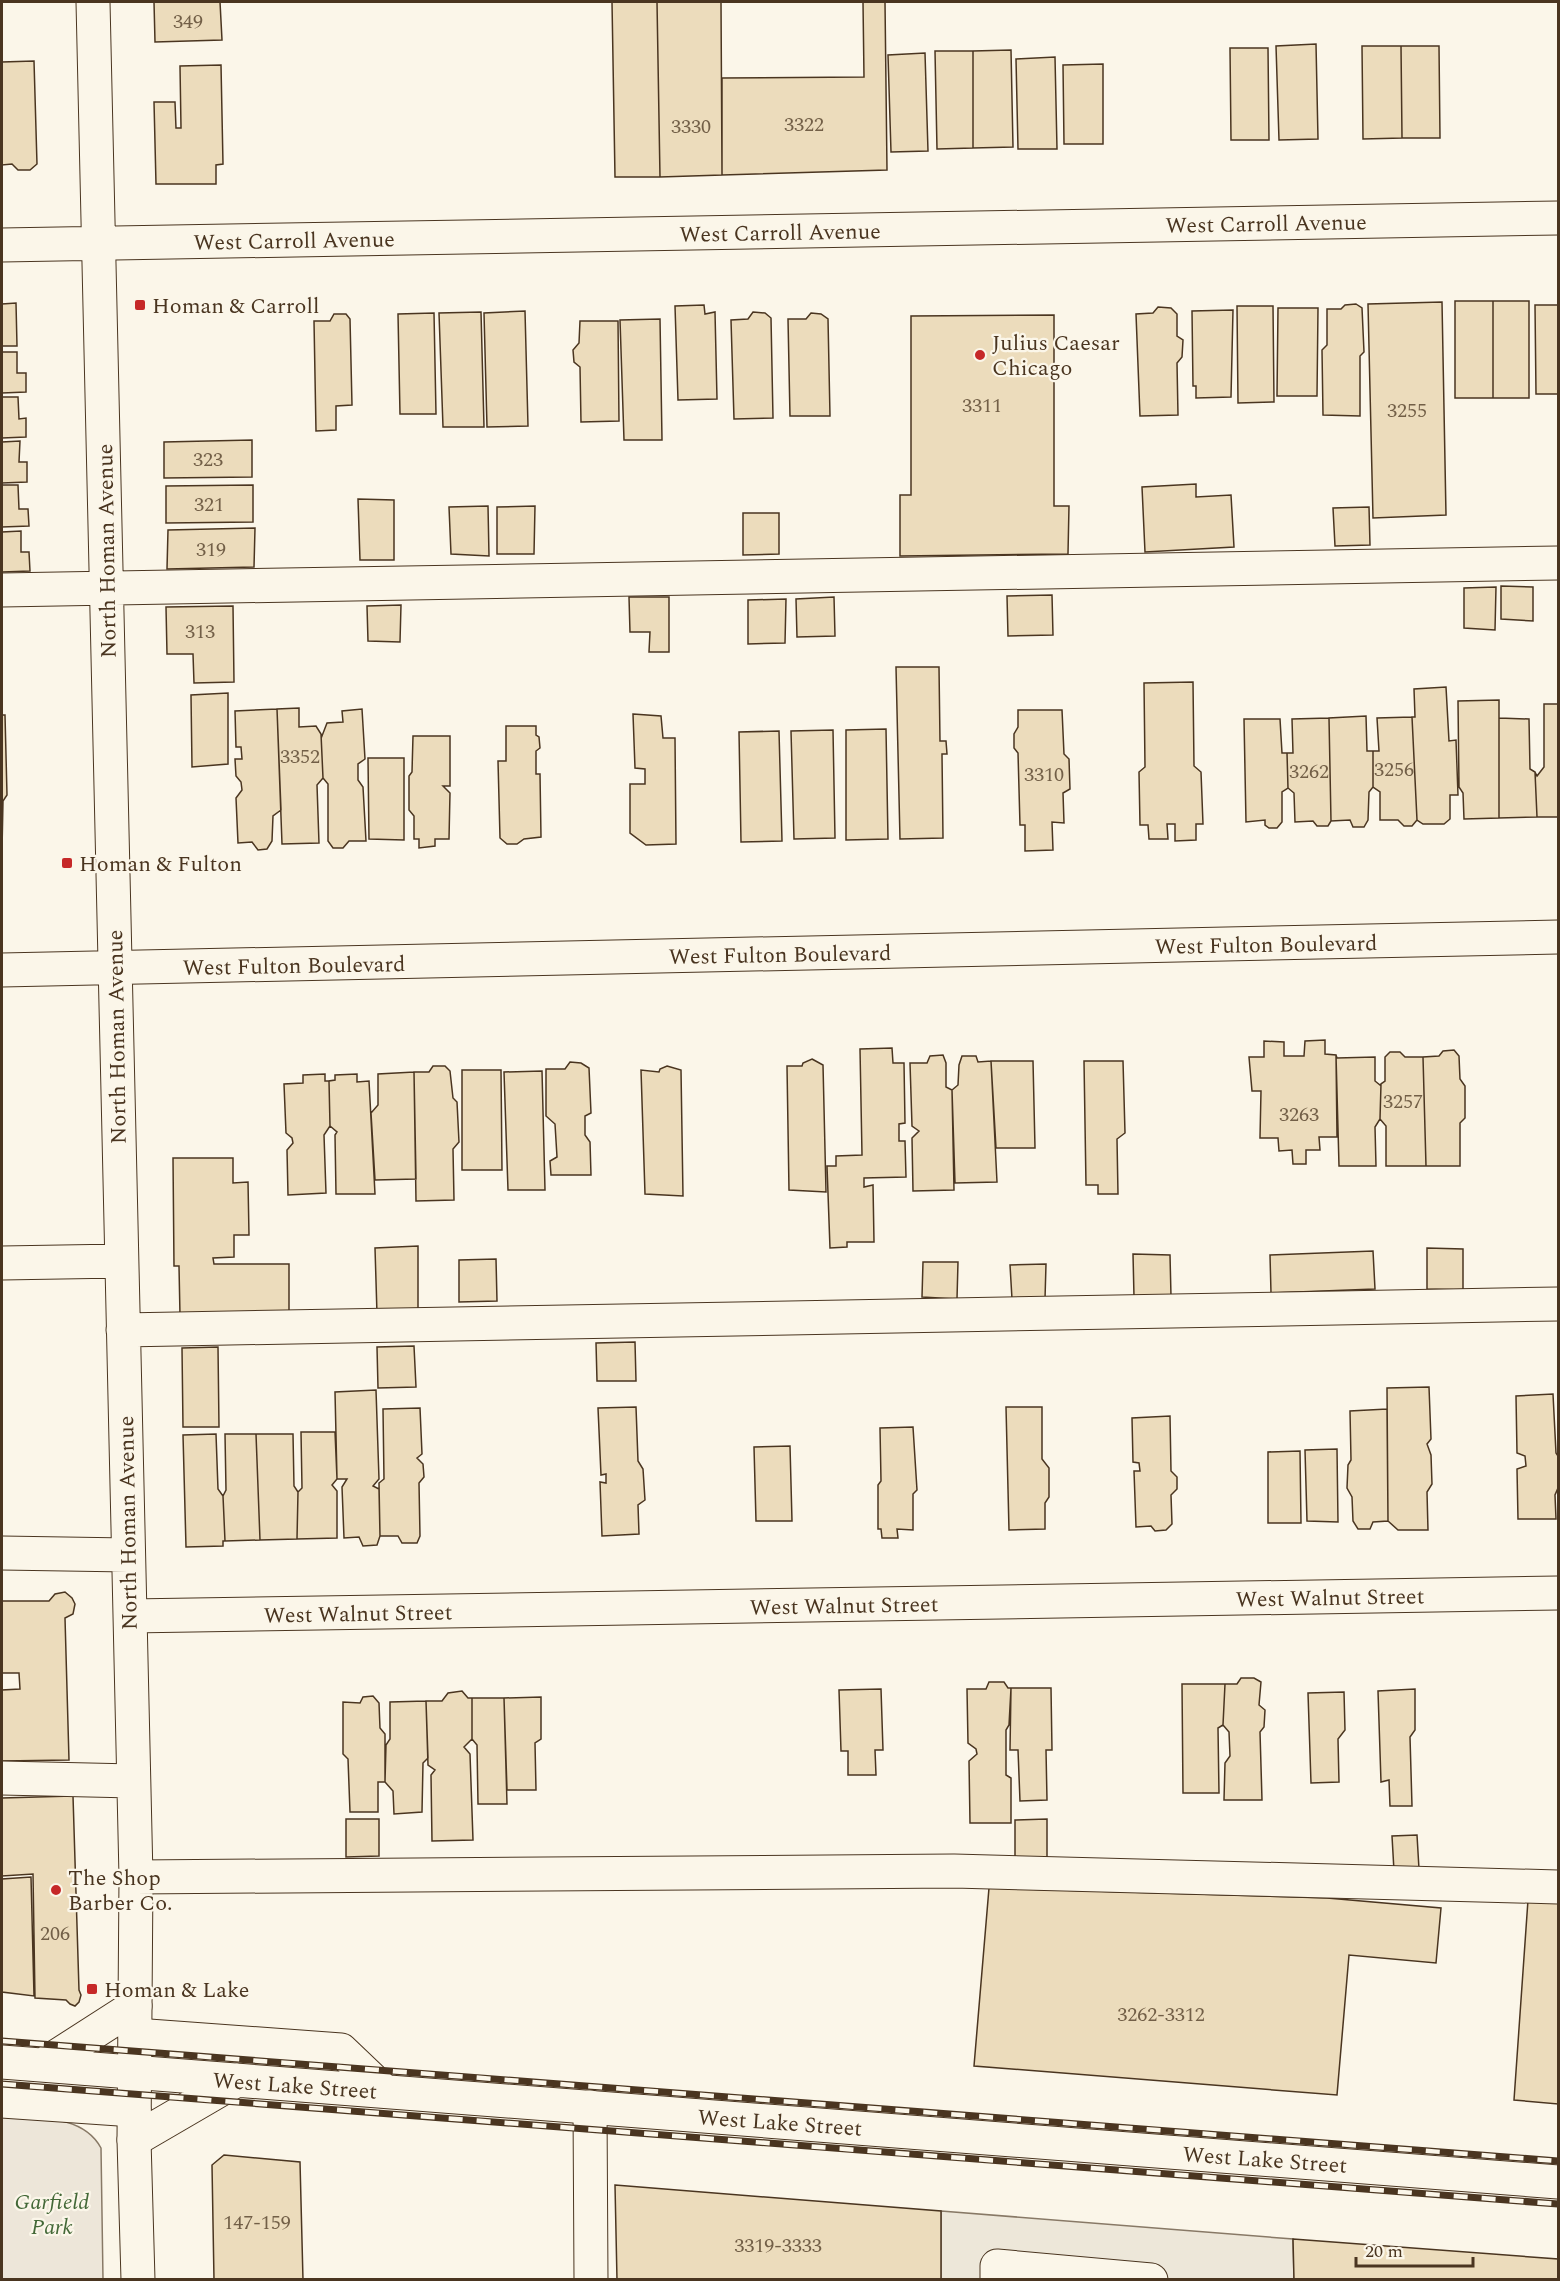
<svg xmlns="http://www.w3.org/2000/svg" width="1560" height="2281" font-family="Spectral,serif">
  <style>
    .green { fill: #ede6d9; stroke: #887966; stroke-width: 1.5 }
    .parking { fill: #ede7d9; stroke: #887966; stroke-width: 1.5 }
    .building { fill: #ecdcbc; stroke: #4a3520; stroke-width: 1.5 }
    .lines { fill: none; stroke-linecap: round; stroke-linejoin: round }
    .minor-casing { stroke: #4a3520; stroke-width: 35 }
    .major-casing { stroke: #4a3520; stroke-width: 35 }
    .minor { stroke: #fbf6e9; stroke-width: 33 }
    .major { stroke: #fbf6e9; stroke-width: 33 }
    .rail-casing { stroke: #4a3520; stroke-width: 7 }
    .rail { stroke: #fbf6e9; stroke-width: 4.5; stroke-dasharray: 14; stroke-linecap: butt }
    .poi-dot { fill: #c62828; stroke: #fbf6e9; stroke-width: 2 }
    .labels { text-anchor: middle; stroke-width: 4.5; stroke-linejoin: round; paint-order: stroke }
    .number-label { font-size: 20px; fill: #725f47 }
    .street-label { font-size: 22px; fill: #4a3520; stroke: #fbf6e9 }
    .poi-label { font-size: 22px; fill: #4a3520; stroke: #fbf6e9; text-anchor: start }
    .park-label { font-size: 22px; font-style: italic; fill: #436837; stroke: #fbf6e9 }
  </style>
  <rect width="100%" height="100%" fill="#fbf6e9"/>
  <path class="green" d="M2,2116c33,3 80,-3 99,32l2,131h-101z"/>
  <path class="parking" d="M941,2211l352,28 1,40h-353z"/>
  <path class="building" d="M154,2h66l2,38 -67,2z
    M612,2h45l3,175h-45z
    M657,2h64l1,173 -62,2z
    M863,2h22l2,168 -165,5v-97l142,-1z
    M1316,44l2,95 -39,1 -3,-94z
    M1362,46h39l1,92 -39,1z
    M1401,46h38l1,92h-38z
    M1230,48h38l1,92h-38z
    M1011,50l2,97 -40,1v-97z
    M935,51h38v97l-36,1z
    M925,53l3,98 -37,1 -3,-97z
    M1055,57l2,92h-39l-2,-90z
    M34,61l3,103 -7,6h-12l-6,-6 -10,1v-103z
    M1103,64v80h-39l-1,-79z
    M221,65l2,99 -7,1v19h-60l-2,-82h21l1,26h5l-1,-62z
    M1455,301h38v97h-38z
    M1493,301h36v97h-36z
    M1442,302l4,213 -73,3 -5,-214z
    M16,303l1,43h-15v-42z
    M1356,304l6,4 2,44 -4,4v60l-37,-1 -1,-65 5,-5v-36h14l4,-4z
    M704,305l1,9 10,-2 2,87 -39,1 -3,-94z
    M1535,305h23v89h-22z
    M1237,306h36l1,96 -36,1z
    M1158,307l13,1 6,6v22l6,4 -1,17 -5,6 1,52 -38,1 -4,-102 17,-1z
    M1278,308h40l-1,88h-40z
    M1233,310l-2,87 -35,1v-12h-3l-1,-75z
    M525,311l3,115 -41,1 -3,-114z
    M481,312l3,115h-41l-4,-114z
    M753,312l12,1 6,5 2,100 -39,1 -3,-99 17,-1z
    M434,313l2,101h-36l-2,-100z
    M811,313l10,1 7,5 2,97h-40l-2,-97h18z
    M334,314h12l4,5 2,86 -16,1v24l-20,1 -2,-110h16z
    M1054,315v191h15l-1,48 -168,2v-61h11v-179z
    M660,319l2,121h-38l-4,-120z
    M580,321h38l1,100 -38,1 -1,-55 -6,-5 -1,-12 6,-7z
    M2,352h15v21h9v19l-24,1z
    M2,397h16l1,22 7,-1v19l-24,1z
    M252,440v37l-88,1v-36z
    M20,441l-1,21h8v20l-25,1v-41z
    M1196,484v13l35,-2 3,52 -89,5 -3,-65z
    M2,485h16l1,24h9l1,17 -27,1z
    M253,485v37l-87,1v-37z
    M358,499l36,1v60h-34z
    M488,506l1,50 -38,-2 -2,-47z
    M535,506l-1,48h-37v-47z
    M1369,507l1,38 -35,1 -2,-38z
    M743,513h36v41l-36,1z
    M255,528l-1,39 -87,2 1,-39z
    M21,531v21h8l1,19 -28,1v-40z
    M1501,586l32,1v34l-32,-2z
    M1496,587l-1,43 -31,-2v-40z
    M1052,595l1,40 -45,1 -1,-40z
    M629,597h40v55h-20l1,-20h-20z
    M834,597l1,39 -38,1 -1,-38z
    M786,599l-1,44 -37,1v-44z
    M401,605l-1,37 -32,-1 -1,-35z
    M233,606l1,76 -40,1 -1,-29h-26l-1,-47z
    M896,667h43l1,74h6l1,13h-5l1,84 -43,1z
    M1193,682l1,84 7,6 2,52h-7v16l-21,1v-17h-8l1,15h-19l-1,-14h-8l-1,-53 6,-5 -1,-84z
    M1446,687l3,54 7,-1 2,55h-8v24l-6,5h-21l-6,-4 -5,-103h3l-1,-28z
    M228,693v71l-36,3 -1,-72z
    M1499,700v118l-35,1 -1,-26 -4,-6 -1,-86z
    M1544,704h14v113h-21l-2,-45 2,4 7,-9z
    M299,708v19l17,-1 5,8 2,44 -6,7 2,58 -37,1 -5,-135z
    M277,709l4,101 -8,6 -1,25 -5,8 -9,1 -6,-8 -14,1 -2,-45 6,-8 -1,-8 -5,-6 -1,-17h7l-1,-12h-5l-1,-36z
    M362,709l3,50 -7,5v16l5,7 3,54h-17l-6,7h-10l-5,-7v-57l-5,-6 -2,-44 1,2 5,-13 16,-1 -1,-11z
    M1018,710h44l2,44 5,5 1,30 -7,4 1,30 -12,-1 1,28 -28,1v-26h-5l-2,-72 -4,-5v-14l4,-7z
    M633,714l28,2 2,22h12l1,106 -30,1 -16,-12v-49h15v-15l-10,-1z
    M2,715h3l2,80 -4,6 -1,49z
    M1366,716l1,35h6v36l-4,5 -1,28 -4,7h-11l-3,-7 -19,1 -2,-103z
    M1412,717l5,103 -5,6h-8l-6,-6h-18v-28l-7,-5v-36h6l-2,-33z
    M1329,718l2,103 -3,5h-11l-4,-5 -18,1 -1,-29 -6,-5 -1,-35h6l-1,-34z
    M1499,718l30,1 1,50 5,3 2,45 -38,1z
    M1244,719h36l2,34h5l1,35 -6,4v30l-5,6h-8l-4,-3v-5l-19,2z
    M506,726h30v9l3,2 1,11 -4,3v23h4l1,63 -17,2 -7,5h-10l-7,-6 -2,-77h8z
    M886,729l2,110 -42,1v-110z
    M833,730l2,108 -41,1 -3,-108z
    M779,731l3,110 -41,1 -2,-110z
    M413,736h37v50h-7l7,7 -1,46h-14v7l-16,2v-9h-5v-23l-5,-6v-34l3,-4z
    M368,758h36v82l-35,-1z
    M1325,1040v14l11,1 1,82h-18l1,13h-14v14h-13l-1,-14 -13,1 -1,-13h-18l1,-47h-9l-3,-34h15v-16l20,1v14h20l1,-15z
    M892,1048l1,15h11l1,60 -6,1v17h6l1,36 -42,1v9l9,-2 1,57h-27v5l-17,1 -3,-82h9v-10l26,-1 -2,-106z
    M1454,1050l5,6 1,23 5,7v32l-5,5v43h-34l-3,-109 16,-1 4,-5z
    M1390,1052h10l5,5h18l3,109h-40v-40l-6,-7 1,-35 4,-3v-24z
    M943,1055l3,8v24l6,3 2,100 -41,1 -1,-53 7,-7 -7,-5 -2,-63h17l3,-7z
    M1336,1055l1,3 38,-1v24l5,4 1,-1 -1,35 -5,8 1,39h-37z
    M962,1056h14l2,6 13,-1 6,121 -42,1 -3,-93 6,-5 1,-20z
    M812,1059l11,6 3,127 -37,-2 -2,-124h15l1,-3z
    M991,1061h42l2,87h-39z
    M1084,1061h39l2,72 -8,6 1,55h-20v-9h-12z
    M570,1062l11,1 8,5 2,45 -6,3v19l5,7 1,33h-40l-1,-14 7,-4 -2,-33 -9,-8v-47h19z
    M433,1066h12l5,5 3,27 4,4 2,40 -6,7 1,51 -38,1 -2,-129h15z
    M667,1066l14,4 2,126 -38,-2 -4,-124 18,2 1,-3z
    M462,1070h39l1,100h-40z
    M542,1071l3,119h-37l-4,-118z
    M414,1072l2,107 -41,1 -4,-67 7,-8v-31z
    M325,1074v7h4l1,45 -6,9 2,58 -38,2 -1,-45 6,-7 -1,-5 -6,-5 -2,-49 19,-1v-8z
    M357,1074v8l12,-1 6,113h-39l-1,-59 2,-3 -7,-6 -1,-45 6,-1v-5z
    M173,1158h60v25l15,-1 1,53h-15v22l-21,1 1,6h75v50l-109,1 -1,-49h-5z
    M418,1246v67l-41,1 -2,-66z
    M1427,1248l36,1v41l-36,-1z
    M1373,1251l2,38 -104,4 -1,-38z
    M1133,1254l37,1 1,41 -37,1z
    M496,1259l1,42 -38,1v-42z
    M923,1262h35l-1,37 -35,-2z
    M1046,1264l-1,35h-33l-2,-34z
    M635,1342l1,39h-39l-1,-38z
    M414,1346l2,41 -38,1 -1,-41z
    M218,1347l1,80h-36l-1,-79z
    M1429,1387l2,52 -4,5 4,11 1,29 -5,8 1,38h-30l-10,-9 -1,-133z
    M376,1390l3,89 -6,7 6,3 1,47 -3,9 -14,1 -4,-9 -15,1 -2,-51 5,-8h-10l-2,-87z
    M1553,1394l3,59 2,3v32l-3,7 1,24h-38l-1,-50 9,-3 -1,-10 -8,-3 -1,-57z
    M636,1407l2,54 5,8 2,31 -7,5 1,29 -37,2 -2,-54 6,1v-9l-5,1 -3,-67z
    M1006,1407h36v52l7,9v29l-4,6v26l-36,1z
    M420,1408l2,46 -5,4 6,6 1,13 -5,6 1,53 -3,7h-15l-4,-7h-18l-1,-53 5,-4 -1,-70z
    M1387,1409l1,112 -15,1 -3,7h-12l-5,-8 -1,-24 -5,-9 1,-23 3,-5 -1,-49z
    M1170,1416l1,55 6,6v12l-6,6 1,29 -6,6 -11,1 -4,-5 -15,1 -2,-56h6l-1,-8 -6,-1 -1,-44z
    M913,1427l4,63 -4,4v36l-16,-1 1,9h-16l-1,-9h-3v-44l3,-4 -1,-53z
    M301,1432h34l2,47 -5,6 5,6v47l-40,1 1,-47 4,-4z
    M216,1434l2,55 5,7 2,45h-2v5l-37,1 -3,-112z
    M225,1434h31l4,106 -35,1 -2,-45 3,-6z
    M256,1434h37l1,52 4,6 -1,47 -37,1z
    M790,1446l2,75h-36l-2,-74z
    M1337,1449l1,73 -31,-1 -2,-71z
    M1300,1451l1,72h-33v-71z
    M65,1592l7,6 3,6 -2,10 -8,4 4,142 -67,1v-71l18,-1 -1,-16h-17v-72h47l6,-7z
    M1241,1678h13l7,4 -2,23 6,5 -1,17 -4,5 2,68h-38l1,-37 5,-7 -1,-24 -6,-7 2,-41h12z
    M989,1682h15l4,6h3l-2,37 -3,5v45l5,3v45h-41l-1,-62 8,-7 -1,-5 -8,-6 -1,-54h19z
    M1182,1684h43l-2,41 -5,3 1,65h-36z
    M1011,1688h40l1,62h-6l1,50 -27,1 -2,-51h-8z
    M881,1689l2,61h-8l1,25h-28v-24h-7l-2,-61z
    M1415,1689v41l-5,7 2,69h-22l-1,-26 -8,2 -3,-91z
    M462,1691l6,7h4v41l-8,8 6,7 3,86 -41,1 -1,-66 4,-5 -7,-5 -2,-64h16l6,-8z
    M1344,1692l1,38 -7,9 1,43 -28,1 -3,-90z
    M373,1696l6,7 1,25 5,6v48h-7v30h-28l-2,-53 -5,-5v-52l17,1 3,-6z
    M541,1697v42l-6,4 1,47h-29l-3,-92z
    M472,1698h32l3,106h-29l-1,-59 -5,-6z
    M426,1701l2,57 -5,5 -1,49 -28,2 -1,-23 -8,-9 1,-37 4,-6v-37z
    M73,1796l6,194 2,5 -2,7 -4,4 -5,-2 -4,-4 -31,-2 -2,-124 -31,2v-78z
    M346,1819h33v37l-33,1z
    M1047,1819v39h-32v-38z
    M1417,1835l2,34 -25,2 -2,-35z
    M31,1877l3,119 -32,-4v-113z
    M989,1888l338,10 114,10 -5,55 -87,-8 -12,140 -363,-29z
    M1528,1900l30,1v203l-44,-4z
    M224,2155l76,7 3,118h-89l-2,-115z
    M615,2185l326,26v69h-324z
    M1293,2239l265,20v21h-264z"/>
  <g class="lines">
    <defs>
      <path id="minor" d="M93,2l43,1875 -2,263 4,140
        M2,245l1556,-27
        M2,590l1556,-27
        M2,970l1556,-33
        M2,1263l119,-2
        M123,1330l1435,-26
        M2,1553l126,2
        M130,1616l1428,-23
        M2,1778l131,3
        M136,1877l818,-6 604,16
        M590,2107l1,173
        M997,2280v-14l154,14"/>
      <path id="major" d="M135,2035l206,15 43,41
        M2,2062l1556,120
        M43,2065l92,-59
        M2,2101l132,9
        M134,2140l103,-60"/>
    </defs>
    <use href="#minor" class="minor-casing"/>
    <use href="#major" class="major-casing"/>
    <use href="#minor" class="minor"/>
    <use href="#major" class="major"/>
    <defs>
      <path id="rail" d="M2,2041l1556,120
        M2,2084l1556,120"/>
    </defs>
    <use href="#rail" class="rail-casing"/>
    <use href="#rail" class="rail"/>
  </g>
  <g class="poi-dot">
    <rect x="134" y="299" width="12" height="12" rx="3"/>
    <circle cx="980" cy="355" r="6"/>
    <rect x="61" y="857" width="12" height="12" rx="3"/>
    <circle cx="56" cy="1890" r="6"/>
    <rect x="86" y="1983" width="12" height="12" rx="3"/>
  </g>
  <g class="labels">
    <g class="number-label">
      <text x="188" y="28">349</text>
      <text x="804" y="131">3322</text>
      <text x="691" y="133">3330</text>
      <text x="982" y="412">3311</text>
      <text x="1407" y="417">3255</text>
      <text x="208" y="466">323</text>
      <text x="209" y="511">321</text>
      <text x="211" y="556">319</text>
      <text x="200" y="638">313</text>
      <text x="300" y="763">3352</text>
      <text x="1394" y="776">3256</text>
      <text x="1309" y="778">3262</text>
      <text x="1044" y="781">3310</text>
      <text x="1403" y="1108">3257</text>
      <text x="1299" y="1121">3263</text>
      <text x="55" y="1940">206</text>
      <text x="1161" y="2021">3262-3312</text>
      <text x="257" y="2229">147-159</text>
      <text x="778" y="2252">3319-3333</text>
    </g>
    <g class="street-label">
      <text transform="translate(1266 223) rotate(-1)" y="8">West Carroll Avenue</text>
      <text transform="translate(780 232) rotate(-1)" y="8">West Carroll Avenue</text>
      <text transform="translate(294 240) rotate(-1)" y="8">West Carroll Avenue</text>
      <text transform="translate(106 551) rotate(-91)" y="8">North Homan Avenue</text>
      <text transform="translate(1266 944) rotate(-1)" y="8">West Fulton Boulevard</text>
      <text transform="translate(780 954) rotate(-1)" y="8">West Fulton Boulevard</text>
      <text transform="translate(294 965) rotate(-1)" y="8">West Fulton Boulevard</text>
      <text transform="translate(116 1037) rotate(-91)" y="8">North Homan Avenue</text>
      <text transform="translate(127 1523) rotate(-91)" y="8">North Homan Avenue</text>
      <text transform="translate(1330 1597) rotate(-1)" y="8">West Walnut Street</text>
      <text transform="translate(844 1605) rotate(-1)" y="8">West Walnut Street</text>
      <text transform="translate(358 1613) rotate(-1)" y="8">West Walnut Street</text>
      <text transform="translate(295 2085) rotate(4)" y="8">West Lake Street</text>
      <text transform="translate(780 2122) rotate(4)" y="8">West Lake Street</text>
      <text transform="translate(1265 2159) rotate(4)" y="8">West Lake Street</text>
    </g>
    <g class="poi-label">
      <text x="152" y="313">Homan &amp; Carroll</text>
      <text x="992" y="350">Julius Caesar<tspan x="992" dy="25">Chicago</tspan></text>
      <text x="79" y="871">Homan &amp; Fulton</text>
      <text x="68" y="1885">The Shop<tspan x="68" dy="25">Barber Co.</tspan></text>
      <text x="104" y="1997">Homan &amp; Lake</text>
    </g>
    <g class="park-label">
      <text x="52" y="2209">Garfield<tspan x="52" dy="25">Park</tspan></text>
    </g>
  </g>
  <rect width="1560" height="2281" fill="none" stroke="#4a3520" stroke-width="6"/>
  <path d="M1356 2257v9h117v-9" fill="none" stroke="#4a3520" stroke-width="3"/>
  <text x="1365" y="2257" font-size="18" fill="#4a3520" stroke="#fbf6e9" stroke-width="4.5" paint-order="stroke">20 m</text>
</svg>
